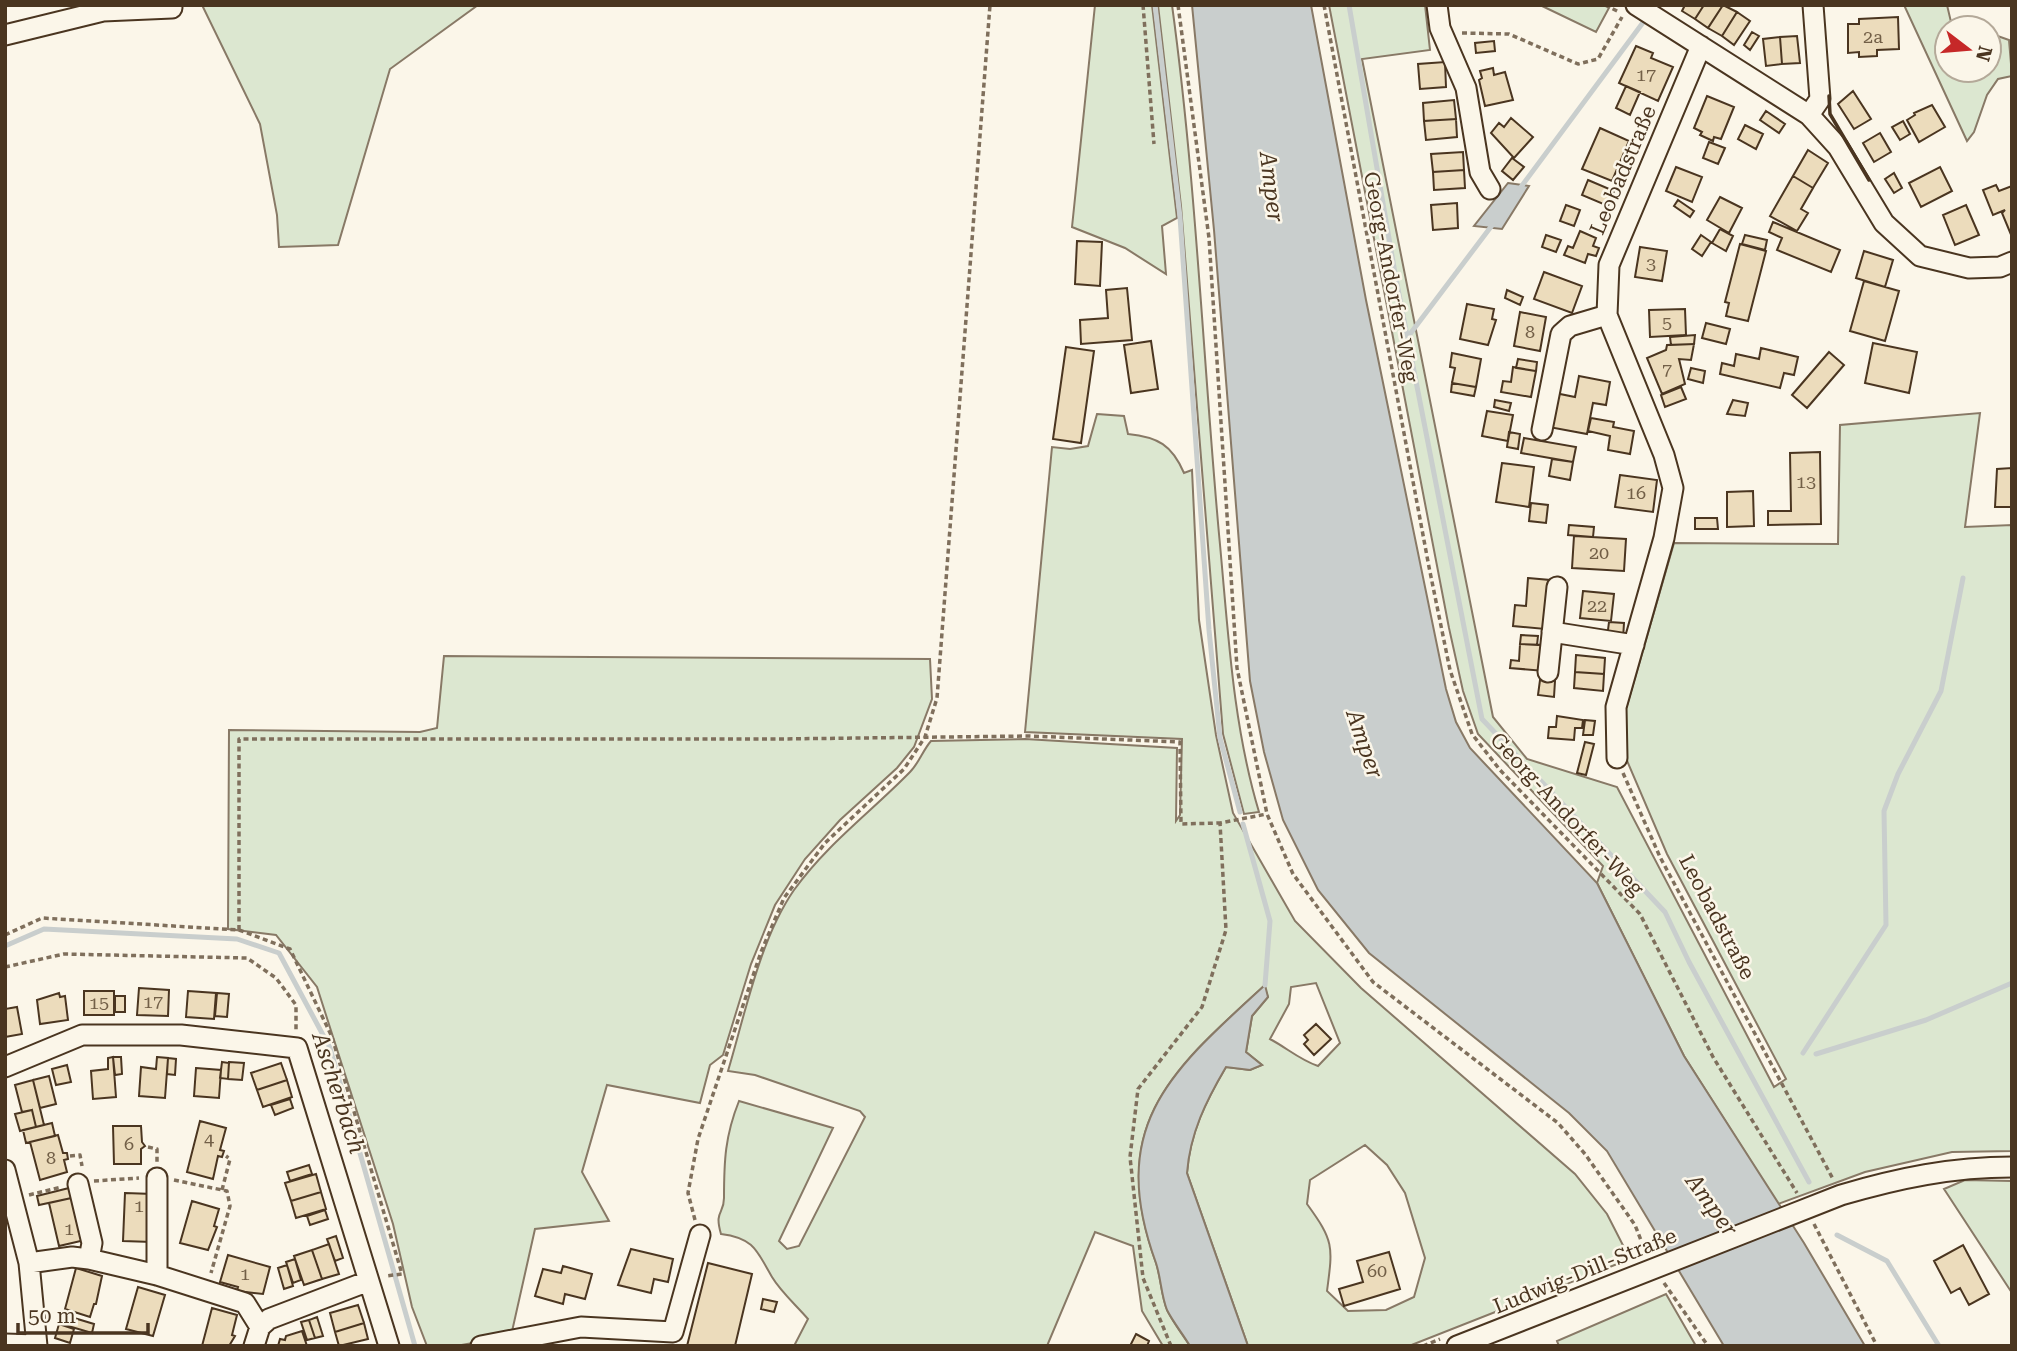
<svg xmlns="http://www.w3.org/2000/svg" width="2017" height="1351" font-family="'Roboto Serif',serif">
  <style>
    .green { fill: #dce7d0; stroke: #887966; stroke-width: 2; fill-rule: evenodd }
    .water { fill: #c9cecd; stroke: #887966; stroke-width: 2 }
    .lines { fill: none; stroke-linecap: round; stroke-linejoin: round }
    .stream { stroke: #c9cecd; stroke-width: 5 }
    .building { fill: #ecdcbc; stroke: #4a3520; stroke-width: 2 }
    .minor-casing { stroke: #4a3520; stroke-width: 23 }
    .path { stroke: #7f6f5c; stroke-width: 3.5; stroke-dasharray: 5 3.5; stroke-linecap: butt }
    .minor { stroke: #fbf6e9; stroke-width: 19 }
    .wall { stroke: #4a3520; stroke-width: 3.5 }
    .labels { text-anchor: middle; stroke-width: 5; stroke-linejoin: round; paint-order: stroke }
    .number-label { font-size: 18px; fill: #725f47 }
    .street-label { font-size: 21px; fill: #4a3520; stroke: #fbf6e9 }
    .water-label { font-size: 23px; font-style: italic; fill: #4a3520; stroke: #fbf6e9 }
  </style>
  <rect width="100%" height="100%" fill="#fbf6e9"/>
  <path class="green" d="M202,5h276l-88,64 -52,176 -59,2 -2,-32 -17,-91z
    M1095,5h57l25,213 -15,8 4,48 -41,-26 -53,-21z
    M1158,5h14c24,175 31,353 47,529 9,93 13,188 40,278l-15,2 -21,-80 -42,-528z
    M1329,5h96l5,45 -68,9 131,658 34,42 90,28 157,300 12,-8 -119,-225 -42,-98 1,-47 48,-166 164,1 2,-119 140,-12 -15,114 47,-2v626l-60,1 -87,20 -87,32 -94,-148 -87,-173 6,-17 -125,-132 -15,-43 -14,-63z
    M1540,5h70v1l-14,26z
    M1904,5h43l4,17 23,6h-27v42h42v-37l20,7 3,36 -14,3 -11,16 -13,37 -7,9z
    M1097,414l27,2 4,18c30,3 44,11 56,39l8,-3 7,150 17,115 17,78 62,108 66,67 214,186 32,40 23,45 -221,87h-161l-61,-173c3,-40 19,-72 39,-106l24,3 12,-5 -16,-13 6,-36 16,-19 -4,-11c-95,86 -157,140 -108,277 5,15 5,32 11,47 6,12 15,24 23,36h-27l-21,-35 -9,-65 -38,-14 -48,114h-253l14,-27c-12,-14 -27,-27 -36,-42 -15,-26 -18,-39 -51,-43 -7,-24 3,-19 3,-36 0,-37 1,-62 15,-97l94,27 -54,113 8,8 12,-3 66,-129 -5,-6 -105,-36 -27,-4c17,-57 32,-132 66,-181 33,-46 77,-78 116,-118 9,-9 13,-22 21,-31l94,-2 152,9 -1,73 4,-6 2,-76 -157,-7 27,-285 18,2 18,-3zM1316,983l24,60 -22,23c-18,-6 -31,-18 -48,-27l19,-35 2,-17zM1365,1145l22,20 18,28 20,65 -11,39 -28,13 -38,1 -21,-20c6,-45 7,-50 -20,-87l3,-24z
    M444,656l486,3 2,40 -18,48 -17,21 -57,52 -35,39 -30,46 -24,59 -28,91 -13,10 -10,38 -93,-18 -25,87 27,49 -74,8 -24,107 -55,10h-29l-15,-39 -19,-83 -76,-237 -41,-52 -48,-6 1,-199 191,2 17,-4z
    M1965,1180l47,1v112l-68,-104z
    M1666,1294l30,52h-137l-2,-5z"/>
  <path class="water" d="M1192,5h119l55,295 80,389 10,33 14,26 127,135 87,173 120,187 61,103h-141l-117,-195 -38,-38 -200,-160 -51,-63 -35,-70 -19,-68 -14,-71 -36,-451z
    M1508,183l21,3 -27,43 -28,-3z
    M1265,985l3,12 -16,19 -6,36 16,13 -12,5 -24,-3c-20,34 -36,66 -39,106l61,173h-58c-7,-12 -17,-24 -23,-36 -6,-15 -6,-32 -11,-47 -50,-137 14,-191 109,-278z"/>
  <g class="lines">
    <path class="stream" d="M1155,5l25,212 29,413 11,108 20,74
      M1349,5l47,274 86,440 183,193 24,50 120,220
      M1518,191l138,-186
      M1407,338l86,-114
      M1243,824l27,97 -5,64
      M5,946l39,-17 193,10 42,14 51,95 85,298
      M1803,1053l83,-128 -2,-114 14,-37 43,-83 22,-113
      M1816,1054l110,-34 86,-37
      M1837,1235l50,26 52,85"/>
  </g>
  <path class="building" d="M1685,5h19l-9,14 -13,-8z
    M1704,5h19l-15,23 -13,-9z
    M1723,5l14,7 -15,24 -14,-8z
    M1737,12l13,9 -16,24 -12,-9z
    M1898,17l1,32 -22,1v6l-18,1v-5l-11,1v-29h11v-5z
    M1752,32l7,4 -9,14 -6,-5z
    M1797,36l3,27 -18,1 -2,-27z
    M1780,37l2,27 -16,2 -3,-27z
    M1494,41l1,10 -19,2 -1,-10z
    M1636,46l17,7 -2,5 22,9 -15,34 -39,-18z
    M1445,62l1,25 -26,2 -2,-25z
    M1493,68l1,7 11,-3 8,28 -28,6 -6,-26 3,-2 -2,-7z
    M1626,86l14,6 -10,23 -14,-7z
    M1853,91l18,28 -17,10 -16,-25z
    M1707,96l27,11 -13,32 -7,-2 -1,4 -13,-6 2,-3 -8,-4z
    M1454,100l2,19 -32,2 -1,-18z
    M1932,105l13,22 -26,15 -12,-22 8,-5 -1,-2z
    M1766,111l19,13 -6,9 -19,-13z
    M1511,118l22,19 -19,21 -23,-25 8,-10 5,4z
    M1456,119l1,18 -31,3 -2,-19z
    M1903,121l7,13 -10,6 -8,-13z
    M1745,125l18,9 -7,15 -18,-10z
    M1600,128l29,13 -17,40 -30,-12z
    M1880,133l11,19 -17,10 -11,-19z
    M1709,142l16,6 -7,16 -15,-6z
    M1808,150l20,13 -15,25 -20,-12z
    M1463,152l1,18 -31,2 -2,-18z
    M1512,158l12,9 -11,13 -11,-9z
    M1676,167l26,10 -10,25 -26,-11z
    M1940,167l12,24 -31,16 -12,-24z
    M1464,170l1,18 -31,2 -1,-18z
    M1894,173l8,15 -8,5 -9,-14z
    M1793,176l20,12 -12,21 7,4 -11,18 -27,-15z
    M1588,180l26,11 -6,15 -26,-11z
    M1996,185l3,6 13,-5v51l-10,-24 3,-3 -12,5 -10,-25z
    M1720,197l22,11 -13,25 -22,-13z
    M1678,200l16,11 -4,6 -16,-11z
    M1457,203l1,25 -25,2 -2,-25z
    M1566,205l14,5 -6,16 -14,-5z
    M1966,205l13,30 -24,10 -12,-30z
    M1773,222l67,28 -9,22 -54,-22 5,-12 -13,-6z
    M1720,229l13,7 -7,15 -14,-8z
    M1580,231l16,7 -3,8 6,2 -3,8 -8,-2 -3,9 -21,-8 4,-9 5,2z
    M1546,235l15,5 -5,12 -14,-5z
    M1701,235l10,7 -9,14 -10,-7z
    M1745,235l22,5 -2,10 -23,-6z
    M1077,241l25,1 -2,44 -25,-2z
    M1740,244l26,7 -18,70 -22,-5 3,-13 -4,-1z
    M1640,247l27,4 -5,30 -27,-4z
    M1864,251l29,9 -8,27 -29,-9z
    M1544,272l38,14 -10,27 -38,-14z
    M1864,281l35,10 -14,50 -35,-10z
    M1127,288l5,52 -51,4 -1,-24 28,-2 -2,-28z
    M1507,290l16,7 -3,8 -15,-7z
    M1467,304l27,5 -2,10 4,1 -8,25 -28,-6z
    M1685,309l1,26 -36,2 -1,-27z
    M1520,312l26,5 -6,34 -26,-5z
    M1706,323l24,6 -4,15 -24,-6z
    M1695,335l-1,9 -23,1 -1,-8z
    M1151,341l7,48 -27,4 -7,-48z
    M1873,343l44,9 -8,41 -44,-10z
    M1694,344l-3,16 -12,-1 6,25 -23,10 -15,-36 19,-8 1,-5z
    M1066,347l28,4 -13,92 -28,-4z
    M1761,348l37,9 -4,18 -10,-2 -4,15 -60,-14 2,-11 12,3 2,-12 23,5z
    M1829,352l15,13 -37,43 -15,-13z
    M1452,353l29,6 -5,28 -24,-4 3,-15 -5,-1z
    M1518,359l19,3 -1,9 -20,-3z
    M1513,367l23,4 -5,26 -30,-5 2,-11 8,1z
    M1691,368l14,3 -2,12 -15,-4z
    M1579,376l31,6 -4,23 -13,-2 -6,31 -38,-7 6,-34 20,4z
    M1452,383l24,4 -2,9 -23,-4z
    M1681,387l5,12 -21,8 -4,-12z
    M1495,400l16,3 -2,8 -15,-4z
    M1733,400l15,3 -3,13 -18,-2z
    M1487,411l26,4 -5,26 -26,-5z
    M1591,418l23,4 -1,5 21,4 -4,23 -22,-4 2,-14 -22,-5z
    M1509,432l11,2 -2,15 -11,-2z
    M1524,438l52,9 -3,15 -52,-9z
    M1820,452l1,72 -53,1v-14h23l-1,-58z
    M1552,459l21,3 -3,18 -21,-4z
    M1502,463l32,4 -5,40 -33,-5z
    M2012,468v39h-17l2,-38z
    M1620,475l37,5 -4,32 -38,-5z
    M1753,491l1,35 -27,1v-35z
    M1531,503l17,2 -2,18 -17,-2z
    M1695,518h22l1,11h-23z
    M1569,525l25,2 -1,10 -25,-2z
    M1574,536l52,3 -2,32 -52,-3z
    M1528,578l22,2 -5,49 -32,-3 2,-21 11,1z
    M1583,591l31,3 -3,27 -31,-3z
    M1609,622l15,1 -1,16 -16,-1z
    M1521,635l17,1 -1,9 -17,-1z
    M1520,644l26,1 -1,26 -35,-3 1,-8 8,1z
    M1576,655l29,3 -1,16 -29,-2z
    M1575,672l29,2 -1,17 -29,-3z
    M1540,680l15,1 -1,16 -16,-2z
    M1557,716l26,4 -1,8h-7l-1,12 -26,-2 1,-11h7z
    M1585,720l10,1 -2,14h-10z
    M1585,742l9,2 -8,31 -9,-2z
    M139,988l30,2 -1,26 -31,-1z
    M84,991h30v24h-30z
    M188,991l28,2 -2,26 -28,-2z
    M59,993l1,4 5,-1 3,24 -28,4 -3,-24z
    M217,993l12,1 -2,23 -12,-1z
    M115,996h10v16h-10z
    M17,1007l5,27 -17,3v-28z
    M1316,1024l15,15 -17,16 -10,-11 4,-4 -4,-5z
    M113,1057l3,40 -23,2 -2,-28 17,-2v-11z
    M113,1057h8l1,17 -7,1z
    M157,1057l11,1 -3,40 -26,-2 2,-29 15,2z
    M168,1058l8,1 -1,16 -8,-1z
    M222,1062l7,1 -1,16 -8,-1z
    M229,1062l15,1 -2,17 -14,-1z
    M281,1063l6,17 -30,10 -6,-17z
    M67,1065l4,17 -15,3 -4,-16z
    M196,1068l25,2 -2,28 -25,-2z
    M49,1076l7,28 -16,4 -7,-28z
    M33,1080l11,45 -8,2 -4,-17 -10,2 -7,-27z
    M287,1080l5,17 -29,10 -6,-17z
    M290,1099l3,9 -18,7 -4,-10z
    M32,1110l4,17 -16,4 -5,-17z
    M200,1121l26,7 -6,22 4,1 -2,6 -4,-1 -5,23 -26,-7z
    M52,1123l3,13 -29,7 -3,-13z
    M113,1126h28l1,16 3,4 -4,3v15h-27z
    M58,1135l5,18h4l1,6 -4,1 3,12 -27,8 -10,-38z
    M309,1165l3,9 -22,7 -3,-9z
    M316,1174l5,18 -30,9 -6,-18z
    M73,1187l3,10 -37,8 -2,-9z
    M321,1192l5,17 -30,9 -5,-17z
    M125,1193l28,1 -1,48 -29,-1z
    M76,1197l9,43 -26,6 -10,-43z
    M192,1201l27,8 -5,17 3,1 -9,23 -28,-7z
    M325,1210l3,9 -18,6 -3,-9z
    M336,1236l7,22 -8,3 -8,-22z
    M329,1244l10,30 -17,5 -10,-29z
    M1963,1245l26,49 -20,11 -9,-17 -9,5 -17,-32z
    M631,1249l42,10 -5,23 -14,-3 -3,14 -33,-8z
    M312,1250l10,29 -18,6 -10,-29z
    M1389,1252l11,37 -56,17 -5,-17 24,-7 -6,-21z
    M228,1255l42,12 -7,27 -26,-3 1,-4 -18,-5z
    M295,1259l6,21 -8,3 -7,-21z
    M708,1263l44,11 -17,72h-48z
    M287,1265l6,21 -9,3 -6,-21z
    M563,1266l29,8 -7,25 -20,-5 -2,10 -28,-8 8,-27 18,4z
    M76,1268l26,8 -6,28h-2l-4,13 -25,-8z
    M138,1287l27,8 -12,41 -27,-7z
    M763,1299l14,3 -3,10 -13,-3z
    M358,1305l6,18 -29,9 -5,-19z
    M212,1308l25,7 -5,20 3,1 -6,10h-27z
    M61,1314l33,10 -2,9 -34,-10z
    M317,1317l6,19 -8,2 -6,-18z
    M309,1320l6,18 -8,2 -6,-18z
    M364,1323l4,16 -29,7 -4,-14z
    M59,1324l15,5 -4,14 -15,-5z
    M302,1331l5,15h-29l2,-7 5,1 1,-4z
    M1136,1334l13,7 -2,5h-17z"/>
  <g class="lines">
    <defs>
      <path id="minor" d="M1437,5l3,23 26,60 14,84 10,17
        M1636,5l173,110 29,32 46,76 36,33 49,12 31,-1 12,-5
        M5,35l98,-24 69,-3
        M1809,115l11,-16 -7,-94
        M1542,430l19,-96 9,-8 37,-11
        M1552,632l82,13
        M1548,672l9,-85
        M1617,758l-1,-51 48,-169 9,-50 -9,-33 -57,-140 2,-50 92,-219
        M5,1067l77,-32h99l116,13 92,298
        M5,1170l24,93 8,83
        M78,1184l14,59 -3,16
        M29,1263l43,-6 17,2 68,16 88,28 15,24
        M157,1275v-97
        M5,1344l32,1
        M254,1346l6,-19 9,-8 97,-37
        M481,1346l100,-19 92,5 27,-97
        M1457,1346l384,-151c58,-17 111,-28 171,-28"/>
    </defs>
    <use href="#minor" class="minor-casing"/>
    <path class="path" d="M1143,5l11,139
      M1178,5l31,233 28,430 30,146 26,60 80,108 185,141 27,31 50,71 11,28
      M1324,5l105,562 21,103 22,64 28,36 140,144 73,143 84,136
      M1605,5l14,7
      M1462,33l47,1 69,30 20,-5 24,-42
      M1623,773l37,84 173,322
      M239,930v-191h539l251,-3 151,6 1,82 39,-1
      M5,935l37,-17 197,12 51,19 42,88 70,237 -16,2
      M5,967l59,-13 183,4 29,20 20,27v26
      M148,1147l9,2v13
      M70,1156l10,-1 2,11
      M174,1180l53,11 3,15 -19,67
      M94,1181l45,-3
      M222,1190l8,-31 -4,-3
      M29,1195l33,-8
      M695,1220l-7,-27 10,-54 63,-187 23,-54 41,-55 79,-74 21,-32 12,-39 53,-693
      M1814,1224l63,122
      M1664,1283l44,63
      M1171,1346l-28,-68 -13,-121 8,-68 64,-82 24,-77 -6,-107 47,-9
      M1423,1346l17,-7"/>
    <use href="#minor" class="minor"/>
    <path class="wall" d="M1829,96l1,18 39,66"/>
  </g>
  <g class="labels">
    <g class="number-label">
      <text x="1873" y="43">2a</text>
      <text x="1646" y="81">17</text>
      <text x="1651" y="270">3</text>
      <text x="1667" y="329">5</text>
      <text x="1530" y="338">8</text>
      <text x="1667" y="376">7</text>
      <text x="1806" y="488">13</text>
      <text x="1636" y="499">16</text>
      <text x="1599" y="559">20</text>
      <text x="1597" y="612">22</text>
      <text x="153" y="1008">17</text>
      <text x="99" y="1009">15</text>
      <text x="209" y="1145">4</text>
      <text x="129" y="1150">6</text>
      <text x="51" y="1164">8</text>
      <text x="139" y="1212">1</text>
      <text x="69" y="1235">1</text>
      <text x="1377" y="1277">60</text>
      <text x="245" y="1280">1</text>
    </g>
    <g class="street-label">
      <text transform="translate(1623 170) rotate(-67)" y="7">Leobadstraße</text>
      <text transform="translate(1391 277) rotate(79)" y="7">Georg-Andorfer-Weg</text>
      <text transform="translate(1567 814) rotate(47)" y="7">Georg-Andorfer-Weg</text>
      <text transform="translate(1717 917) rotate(62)" y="7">Leobadstraße</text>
      <text transform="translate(1585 1271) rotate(-22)" y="7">Ludwig-Dill-Straße</text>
    </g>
    <g class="water-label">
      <text transform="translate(1272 187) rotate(83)" y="8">Amper</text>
      <text transform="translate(1365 744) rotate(71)" y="8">Amper</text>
      <text transform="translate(339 1093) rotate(72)" y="8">Ascherbach</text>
      <text transform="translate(1712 1205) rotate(54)" y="8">Amper</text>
    </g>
  </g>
  <rect width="2017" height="1351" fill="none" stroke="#4a3520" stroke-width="14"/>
  <g transform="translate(1968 49) rotate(106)"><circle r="33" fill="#fbf6e9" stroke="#b4a999" stroke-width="2"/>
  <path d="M0-5L12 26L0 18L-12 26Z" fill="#c62828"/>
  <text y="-10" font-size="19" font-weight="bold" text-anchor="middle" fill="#4a3520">N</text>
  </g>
  <path d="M18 1323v10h130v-10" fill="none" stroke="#4a3520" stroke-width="3.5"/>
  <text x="28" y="1323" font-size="21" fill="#4a3520" stroke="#fbf6e9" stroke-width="5" paint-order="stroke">50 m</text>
</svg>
